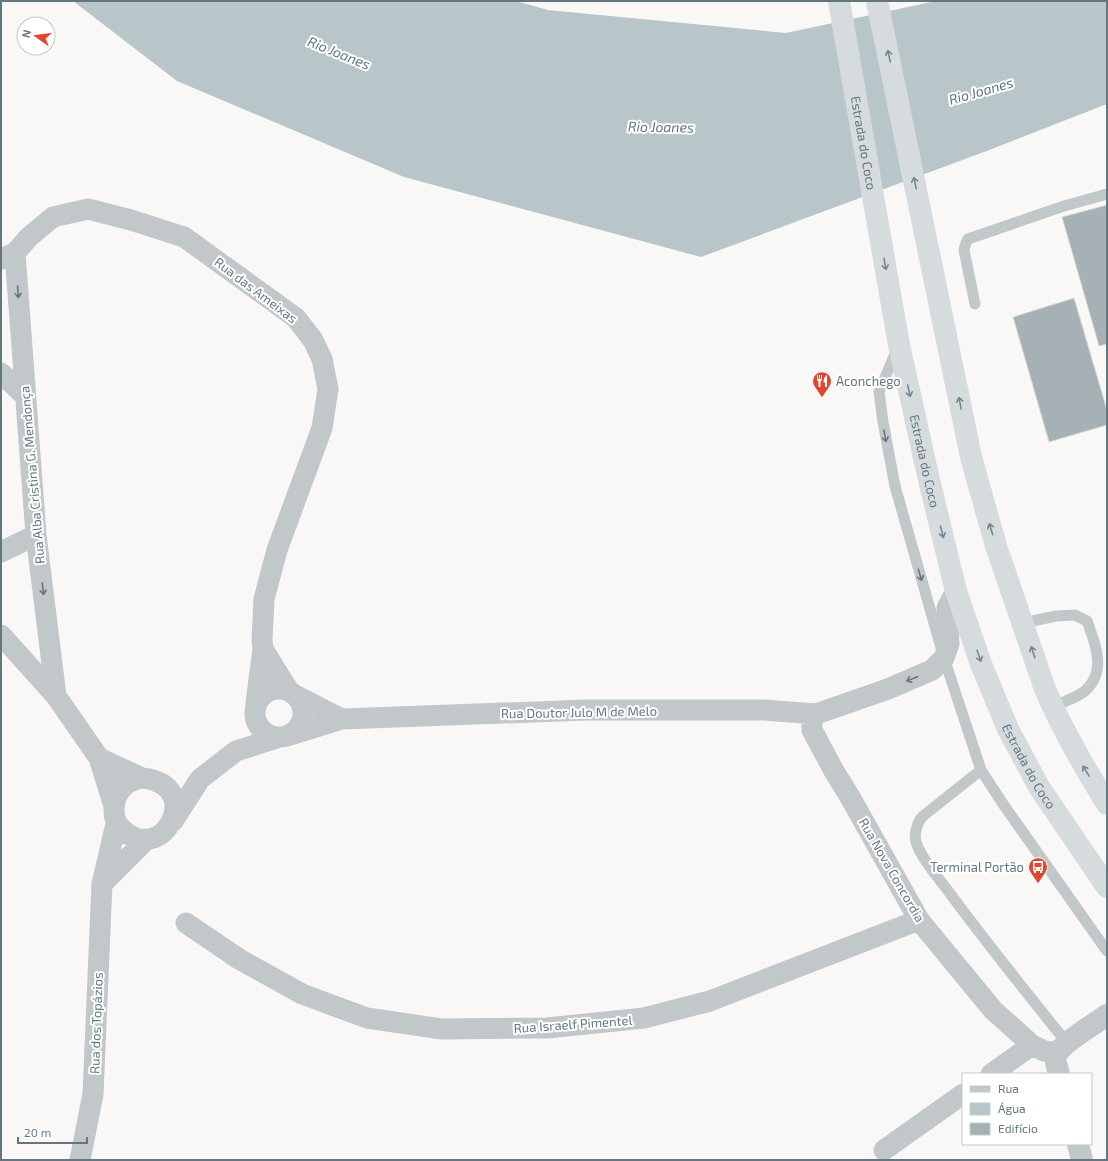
<svg xmlns="http://www.w3.org/2000/svg" width="1108" height="1161" font-family="'Exo 2',sans-serif">
  <style>
    .water { fill: #b9c6c9 }
    .building { fill: #a6b1b5; stroke: #dadad8 }
    .lines { fill: none; stroke-linecap: round; stroke-linejoin: round }
    .service { stroke: #c2c7ca; stroke-width: 11 }
    .minor { stroke: #c2c7ca; stroke-width: 21 }
    .tertiary { stroke: #c2c7ca; stroke-width: 22 }
    .trunk { stroke: #d6dbde; stroke-width: 22 }
    .oneway { stroke: #75868f }
    .oneway2 { stroke: #647781 }
    .labels { text-anchor: middle; stroke-width: 4; stroke-linejoin: round; paint-order: stroke }
    .street-label { font-size: 13px; fill: #647781; stroke: #fff }
    .poi-label { font-size: 13px; fill: #647781; stroke: #fff; text-anchor: start }
    .water-label { font-size: 14px; font-style: italic; fill: #5f767b; stroke: #fff }
  </style>
  <rect width="100%" height="100%" fill="#f9f8f6"/>
  <path class="water" d="M73,1h443l32,9 238,23 150,-32h171v103l-123,48 -283,105 -297,-80 -227,-96z"/>
  <path class="building" d="M1107,205v139l-8,2 -37,-129z
    M1074,298l33,112v15l-58,17 -36,-125z"/>
  <g class="lines">
    <path class="service" d="M975,304l-11,-54 2,-7 2,-4 96,-33 43,-12
      M897,349l-18,43 4,30 12,64 49,172 37,112 22,34 104,147
      M1023,623l33,-7 19,-1 12,6c8,22 20,49 -1,69 -7,7 -24,12 -33,17
      M981,770l-58,46c-6,6 -9,18 -7,26 6,18 22,35 33,50 38,52 78,101 118,151"/>
    <path class="minor" d="M15,253l21,282 20,161
      M1,259l14,-6 14,-16 24,-20 35,-8 43,11 53,17 112,81 17,22 9,19 6,30 -6,39 -45,122 -13,49 -2,41 1,9 -7,53
      M1,373l24,23
      M1,552l35,-17
      M1,635l55,61 43,62 15,48
      M263,649l26,42
      M255 713a24 24 0 1 1 48 0a24 24 0 1 1-48 0Z
      M297,696l45,23
      M816,714l-4,3v13l22,41 16,26 69,123 74,90 39,35 12,6 13,2
      M287,736l55,-17 245,-9h177l52,4 72,-25 44,-19 12,-12 5,-14 -2,-36 9,-17
      M99,758l43,20
      M142,778c66,7 19,92 -21,50 -11,-10 -8,-31 2,-41 5,-6 12,-7 19,-9z
      M173,821l27,-42 36,-28 41,-13
      M102,884l45,-45
      M186,923l53,36 63,35 65,24 75,11 105,-1 97,-10 66,-17 209,-81
      M991,1074l41,-29
      M884,1150l79,-56
      M80,1160l13,-66 9,-210 14,-60"/>
    <path class="tertiary" d="M1059,1074c-1,-5 -5,-13 -3,-18 4,-12 40,-33 51,-41
      M1078,1144l4,16"/>
    <g class="trunk">
      <path id="s1" d="M839,1l60,344 30,135 27,111 25,73 27,65 31,58 68,100"/>
      <path d="M877,1l94,456 25,89 49,143c17,40 39,78 62,115"/>
    </g>
  </g>
  <defs><path id="oneway-shaft" d="M-6 0H5M1.5-3L5.5 0L1.5 3" fill="none" stroke-width="1.6" stroke-linecap="round" stroke-linejoin="round"/></defs>
  <g class="oneway">
    <use href="#oneway-shaft" transform="translate(889 56) rotate(-102)"/>
    <use href="#oneway-shaft" transform="translate(915 183) rotate(-102)"/>
    <use href="#oneway-shaft" transform="translate(885 264) rotate(80)"/>
    <use href="#oneway-shaft" transform="translate(909 391) rotate(77)"/>
    <use href="#oneway-shaft" transform="translate(960 403) rotate(-101)"/>
    <use href="#oneway-shaft" transform="translate(991 529) rotate(-106)"/>
    <use href="#oneway-shaft" transform="translate(942 532) rotate(76)"/>
    <use href="#oneway-shaft" transform="translate(1033 652) rotate(-109)"/>
    <use href="#oneway-shaft" transform="translate(979 656) rotate(71)"/>
    <use href="#oneway-shaft" transform="translate(1086 771) rotate(-122)"/>
  </g>
  <g class="oneway2">
    <use href="#oneway-shaft" transform="translate(18 292) rotate(86)"/>
    <use href="#oneway-shaft" transform="translate(885 436) rotate(80)"/>
    <use href="#oneway-shaft" transform="translate(920 575) rotate(74)"/>
    <use href="#oneway-shaft" transform="translate(43 589) rotate(83)"/>
    <use href="#oneway-shaft" transform="translate(912 679) rotate(158)"/>
  </g>
  <defs>
    <symbol id="restaurant-pin" viewBox="-11 -11 22 30"><path d="M0 17L-7.5 6A9.5 9.5 0 1 1 7.5 6Z" fill="#e0472f" stroke="#fff"/><path d="M-5-6h1v4h1v-4h1v4h1v-4h1v5L-1.5 .5V6h-2V.5L-5-1ZM5-6V6H3V1.5H1.5Q1.5-4 5-6Z" fill="#fff"/></symbol>
    <symbol id="bus-pin" viewBox="-11 -11 22 30"><path d="M0 17L-7.5 6A9.5 9.5 0 1 1 7.5 6Z" fill="#e0472f" stroke="#fff"/><path d="M-5-6H5V4H4V6H2V4H-2V6H-4V4H-5ZM-3.5-4V0h7V-4ZM-3.5 1.2v1.5H-2V1.2ZM2 1.2v1.5H3.5V1.2Z" fill="#fff"/></symbol>
  </defs>
  <g fill-rule="evenodd">
    <use href="#restaurant-pin" x="811" y="370" width="22" height="30"/>
    <use href="#bus-pin" x="1027" y="856" width="22" height="30"/>
  </g>
  <g class="labels">
    <g class="street-label">
      <text dy="5" stroke="none"><textPath href="#s1" startOffset="144">Estrada do Coco</textPath></text>
      <text transform="translate(256 290) rotate(37)" y="5">Rua das Ameixas</text>
      <text dy="5" stroke="none"><textPath href="#s1" startOffset="468">Estrada do Coco</textPath></text>
      <text transform="translate(32 475) rotate(-95)" y="5">Rua Alba Cristina G. Mendonça</text>
      <text transform="translate(579 712) rotate(-1)" y="5">Rua Doutor Julo M de Melo</text>
      <text dy="5" stroke="none"><textPath href="#s1" startOffset="792">Estrada do Coco</textPath></text>
      <text transform="translate(892 870) rotate(60)" y="5">Rua Nova Concordia</text>
      <text transform="translate(96 1023) rotate(-88)" y="5">Rua dos Topázios</text>
      <text transform="translate(573 1024) rotate(-4)" y="5">Rua Israelf Pimentel</text>
    </g>
    <g class="poi-label">
      <text x="836" y="386">Aconchego</text>
      <text x="1024" y="872" text-anchor="end">Terminal Portão</text>
    </g>
    <g class="water-label">
      <text transform="translate(339 53) rotate(22)" y="5">Rio Joanes</text>
      <text transform="translate(981 91) rotate(-16)" y="5">Rio Joanes</text>
      <text transform="translate(661 127) rotate(1)" y="5">Rio Joanes</text>
    </g>
  </g>
  <rect width="1108" height="1161" fill="none" stroke="#647781" stroke-width="4"/>
  <rect x="962" y="1073" width="130" height="72" fill="#ffffff" stroke="#c1c9cd"/>
  <rect x="970" y="1086" width="20" height="6" fill="#c2c7ca" stroke="#c1c9cd"/>
  <text x="998" y="1093" font-size="12" fill="#647781">Rua</text>
  <rect x="970" y="1103" width="20" height="12" fill="#b9c6c9" stroke="#c1c9cd"/>
  <text x="998" y="1113" font-size="12" fill="#647781">Água</text>
  <rect x="970" y="1123" width="20" height="12" fill="#a6b1b5" stroke="#c1c9cd"/>
  <text x="998" y="1133" font-size="12" fill="#647781">Edifício</text>
  <g transform="translate(36 36) rotate(284)"><circle r="19" fill="#ffffff" stroke="#c1c9cd"/>
  <path d="M0-3L7 15L0 10L-7 15Z" fill="#e0472f"/>
  <text y="-6" font-size="11" font-weight="bold" text-anchor="middle" fill="#647781">N</text>
  </g>
  <path d="M18 1137v6h69v-6" fill="none" stroke="#647781" stroke-width="2"/>
  <text x="24" y="1137" font-size="12" fill="#647781" stroke="#ffffff" stroke-width="3" paint-order="stroke">20 m</text>
</svg>
